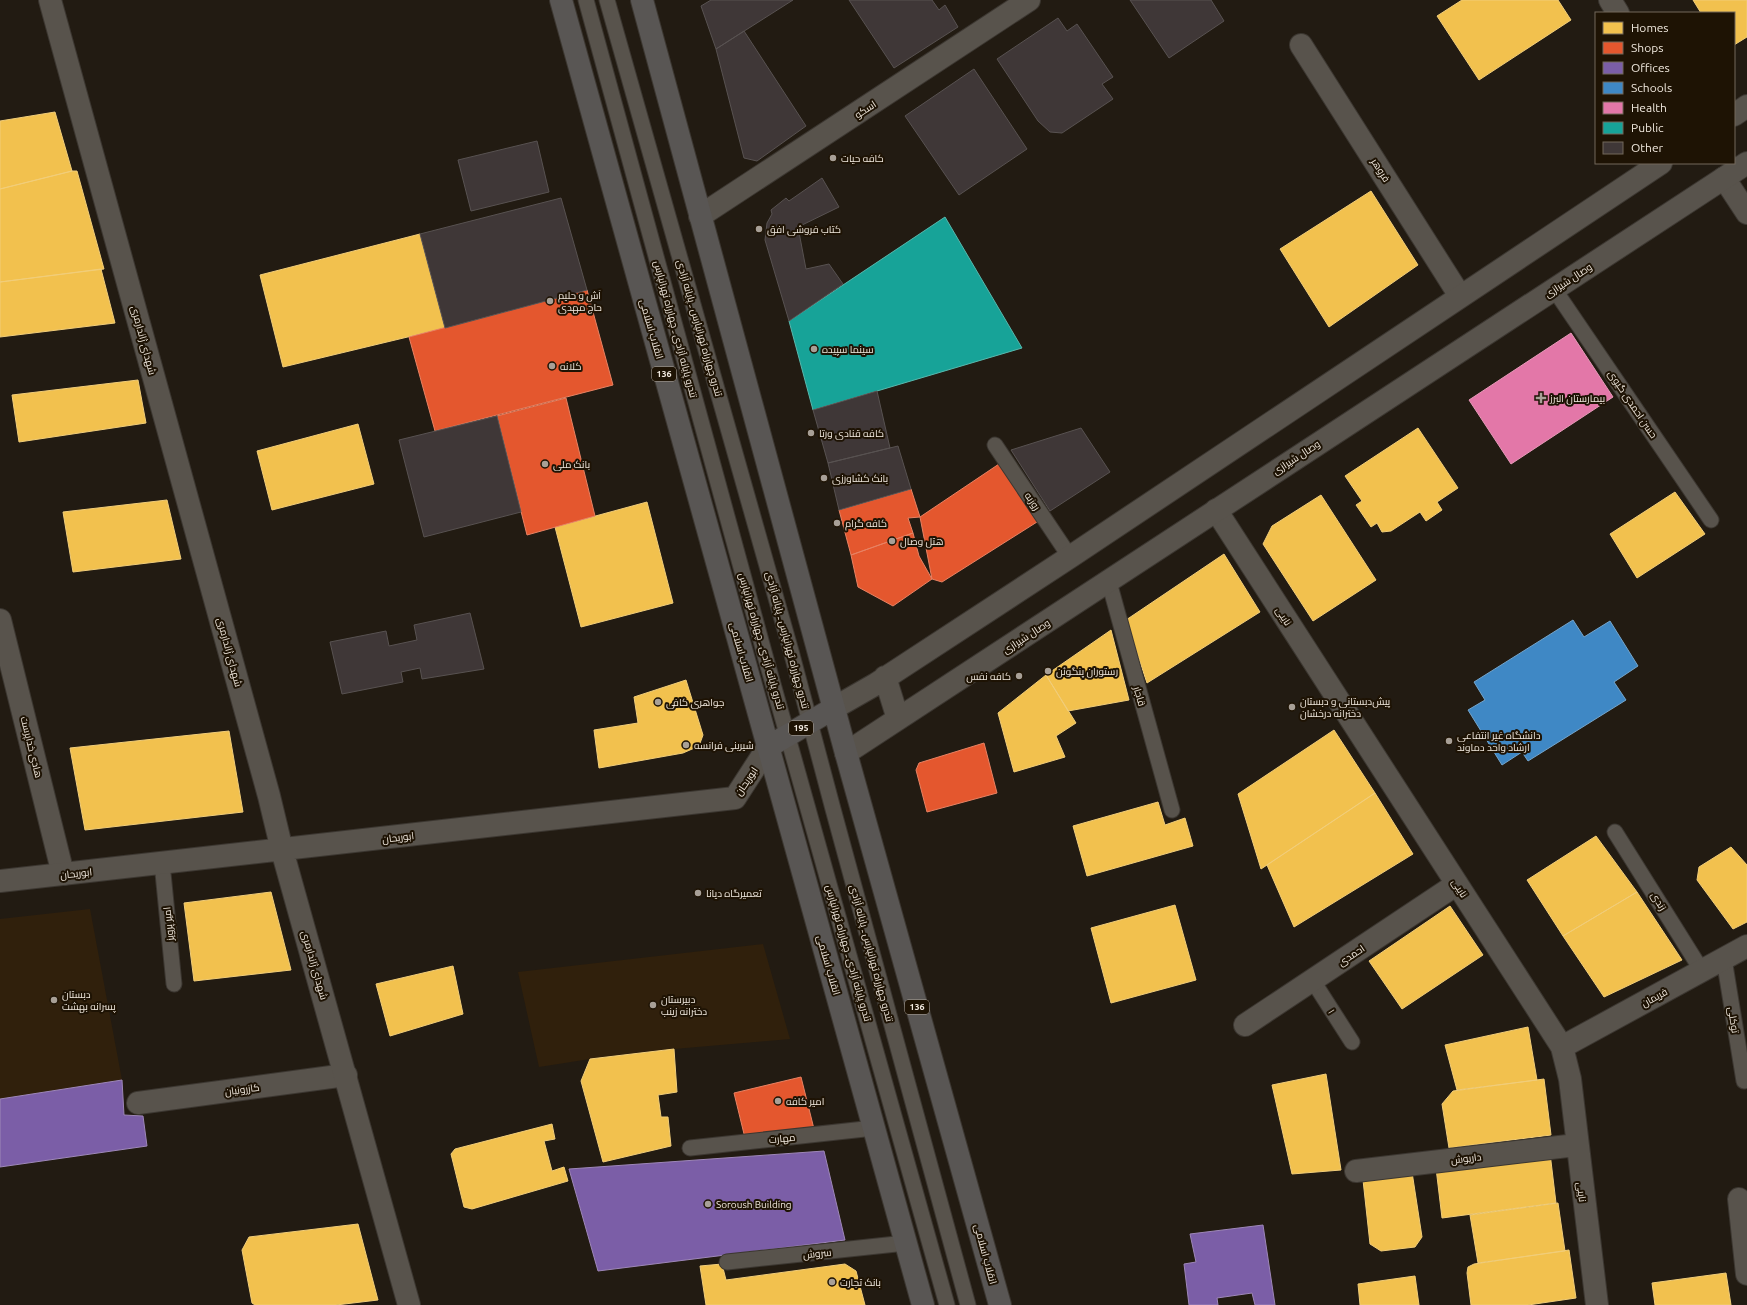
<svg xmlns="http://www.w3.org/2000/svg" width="1747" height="1305" font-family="Ubuntu,Cairo,sans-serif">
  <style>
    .built { fill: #30200c }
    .homes { fill: #f2c14e; stroke: #f1cd79 }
    .shops { fill: #e4572e; stroke: #e88263 }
    .offices { fill: #7b5ea7; stroke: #9e87b8 }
    .schools { fill: #3f88c5; stroke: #74a5cc }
    .health { fill: #e377a8; stroke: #e799b8 }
    .public { fill: #17a398; stroke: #58b8ad }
    .building { fill: #3f3737; stroke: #585251 }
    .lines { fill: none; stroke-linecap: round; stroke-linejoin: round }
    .service-casing { stroke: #3c3731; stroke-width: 17 }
    .minor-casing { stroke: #3c3731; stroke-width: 24 }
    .tertiary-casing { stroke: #3c3731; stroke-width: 24 }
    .secondary-casing { stroke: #3c3731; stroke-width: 24 }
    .primary-casing { stroke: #3c3731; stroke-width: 24 }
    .service { stroke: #58534c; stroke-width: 15 }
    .minor { stroke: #58534c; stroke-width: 22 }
    .tertiary { stroke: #58534c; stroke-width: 22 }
    .secondary { stroke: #58534c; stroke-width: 22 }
    .primary { stroke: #595654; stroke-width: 22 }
    .poi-dot { fill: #a8a097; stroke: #1e1304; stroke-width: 1.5 }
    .labels { text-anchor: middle; stroke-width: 4; stroke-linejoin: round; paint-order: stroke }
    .shield { fill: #1e1304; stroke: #b1a89d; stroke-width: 1 }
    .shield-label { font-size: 9px; font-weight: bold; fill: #f0e8de }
    .street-label { font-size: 10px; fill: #f0e8de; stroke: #1e1304 }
    .poi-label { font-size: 10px; fill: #f0e8de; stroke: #1e1304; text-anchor: start }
  </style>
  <rect width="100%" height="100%" fill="#221b12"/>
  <path class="built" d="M90,909l32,171 -122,19v-180z
    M763,944l27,95 -116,10 -84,10 -51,8 -21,-95z"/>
  <path class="homes" d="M1462,0h96l13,20 -92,60 -42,-64z
    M1693,0h54v37l-13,8v-32h-33z
    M55,112l17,59 -72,18v-68z
    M72,171h5l27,98 -104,13v-93z
    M1371,191l47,74 -89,62 -49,-78z
    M420,234l25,94 -162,39 -23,-92z
    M101,269l14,54 -115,14v-55z
    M138,380l8,43 -127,19 -7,-47z
    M358,424l16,60 -102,26 -15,-59z
    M1418,428l40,60 -21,14 5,8 -16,11 -6,-9 -29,19 -9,1 -5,-9 -6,4 -15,-22 6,-4 -17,-25z
    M1675,492l30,42 -68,44 -27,-44z
    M1321,495l55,85 -63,41 -50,-77 9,-18z
    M167,500l14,59 -108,13 -10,-60z
    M647,502l26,101 -92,24 -26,-100z
    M1224,554l36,58 -113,71 -21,-63z
    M1111,630l18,70 -61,11 -22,-36z
    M1046,675l30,48 -20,13 9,21 -51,15 -16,-59z
    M686,680l17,55 -4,11 -16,7 -84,15 -5,-38 44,-7 -4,-26z
    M1334,730l41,63 -114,76 -23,-75z
    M229,731l14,81 -158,18 -15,-82z
    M1375,793l38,61 -119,73 -27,-62z
    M1158,802l7,23 20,-7 8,28 -106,30 -14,-50z
    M1596,836l41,56 -74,44 -36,-56z
    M1731,847l16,18v57l-14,7 -36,-49 2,-13z
    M271,892l20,78 -97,11 -10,-78z
    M1637,892l45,68 -78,37 -41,-61z
    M1175,905l21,75 -85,23 -20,-75z
    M1450,906l33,49 -81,54 -33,-48z
    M453,966l10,48 -73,22 -14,-52z
    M1528,1027l9,53 -80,10 -12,-45z
    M674,1049l3,43 -19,3 3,22h7l3,29 -68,16 -22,-81 9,-22z
    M1326,1074l15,96 -49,4 -20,-89z
    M1544,1079l7,56 -102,13 -7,-44 11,-13z
    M552,1124l3,15 -11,2 8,30 12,-4 4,14 -96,28 -8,-2 -13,-53 4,-5z
    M1550,1153l6,50 -114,15 -6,-50z
    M1412,1172l10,65 -7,10 -34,4 -11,-7 -7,-64z
    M1558,1203l7,48 -87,12 -8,-48z
    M358,1224l20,76 -42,5h-81l-3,-2 -10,-53 7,-13z
    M1569,1250l7,48 -48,7h-57l-4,-32 1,-6 6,-3z
    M722,1264l4,16 119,-16 11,7 9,34h-159l-6,-39z
    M1726,1273l5,32h-76l-3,-22z
    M1415,1276l4,29h-59l-2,-21z"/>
  <path class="shops" d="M587,290l26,95 -178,46 -26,-94z
    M566,398l29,118 -68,19 -30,-119z
    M999,464l38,58 -95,60 -10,-3 -12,-62z
    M911,489l9,28 -12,1 5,15 -62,22 -12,-45z
    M913,533l6,23 13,23 -39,27 -35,-19 -7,-32z
    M984,743l13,50 -70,19 -11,-42 3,-7z
    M801,1077l13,52 -69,9 -11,-45z"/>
  <path class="offices" d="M122,1080l2,35 19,1 4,30 -147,21v-68z
    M824,1151l21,89 -247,31 -29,-102z
    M1263,1225l12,80h-20l-3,-12 -35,5 1,7h-29l-5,-41 12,-2 -6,-28z"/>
  <path class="schools" d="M1573,620l11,17 26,-16 28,45 -24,16 12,18 -98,61 -6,-9 -20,13 -34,-55 17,-10 -11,-18z"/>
  <path class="health" d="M1571,333l42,64 -102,67 -42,-64z"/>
  <path class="public" d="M945,217l77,131 -209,62 -24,-89z"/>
  <path class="building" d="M711,0h82l-77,49 -15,-43z
    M849,0h83l7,10 6,-5 13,22 -64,41z
    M1130,0h81l13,21 -55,37z
    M1058,18l9,13 10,-7 36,53 -11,7 11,15 -51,34 -12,-1 -12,-11 -41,-62z
    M744,31l62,95 -49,35 -13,-3 -28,-109z
    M974,69l53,80 -68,46 -54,-79z
    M537,141l12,51 -78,19 -13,-51z
    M822,178l17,29 -41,20 8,42 23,-5 14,20 -54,37 -24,-81 2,-17 5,-9 -1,-4 15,-12 3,3z
    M561,198l26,92 -142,38 -25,-94z
    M877,391l13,57 -62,15 -15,-53z
    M497,416l24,96 -97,25 -25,-97z
    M1081,428l29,44 -60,39 -39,-61z
    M898,446l13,43 -72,21 -11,-47z
    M470,613l14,56 -62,10 -2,-11 -19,4 2,10 -61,12 -12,-52 56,-11 3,15 28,-6 -3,-15z"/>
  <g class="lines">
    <defs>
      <path id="service" d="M586,0l180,659 181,646
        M607,0l184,651 42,158 135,496
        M1554,289l157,231
        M995,445l75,112
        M1109,582l63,228
        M1615,832l87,139
        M162,863l12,121
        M1724,959l20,122
        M1313,981l39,61
        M690,1148l184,-20
        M727,1262l179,-19"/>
      <path id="minor" d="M1301,45l159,251
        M700,216l329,-216
        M1216,510l346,537 8,32 27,226
        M0,620l63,254
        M1245,1025l212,-141
        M1562,1047l185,-101
        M138,1103l208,-28
        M1356,1171l220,-26
        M1739,1199l8,75"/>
      <path id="tertiary" d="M50,0l219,796 13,54 127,455
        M1610,0l8,13
        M1724,178l23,35
        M0,881l735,-83 33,-51"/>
      <path id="secondary" d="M1734,115l13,-9
        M885,677l13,42
        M834,708l42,-24 194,-127 591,-394
        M846,753l901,-590"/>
      <path id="primary" d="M561,0l362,1305
        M642,0l204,753 154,552
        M768,747l66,-39"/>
    </defs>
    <use href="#service" class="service-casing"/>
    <use href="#minor" class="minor-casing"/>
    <use href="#tertiary" class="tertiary-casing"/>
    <use href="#secondary" class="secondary-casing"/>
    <use href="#primary" class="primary-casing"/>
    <use href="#service" class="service"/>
    <use href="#minor" class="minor"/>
    <use href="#tertiary" class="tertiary"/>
    <use href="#secondary" class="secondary"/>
    <use href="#primary" class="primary"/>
  </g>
  <g class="poi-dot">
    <circle cx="833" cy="158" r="4"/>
    <circle cx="759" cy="229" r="4"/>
    <circle cx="550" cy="301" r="4"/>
    <circle cx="814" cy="349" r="4"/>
    <circle cx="552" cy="366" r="4"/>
    <path d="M1539 392h4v4h4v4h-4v4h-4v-4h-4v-4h4z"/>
    <circle cx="811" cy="433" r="4"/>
    <circle cx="545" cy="464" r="4"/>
    <circle cx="824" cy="478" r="4"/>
    <circle cx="837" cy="523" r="4"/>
    <circle cx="892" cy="541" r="4"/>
    <circle cx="1048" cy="671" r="4"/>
    <circle cx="1019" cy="676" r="4"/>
    <circle cx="658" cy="702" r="4"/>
    <circle cx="1292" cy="707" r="4"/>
    <circle cx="1449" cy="741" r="4"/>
    <circle cx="686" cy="745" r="4"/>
    <circle cx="698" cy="893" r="4"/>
    <circle cx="54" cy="1000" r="4"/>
    <circle cx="653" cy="1005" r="4"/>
    <circle cx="778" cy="1101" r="4"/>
    <circle cx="708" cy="1204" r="4"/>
    <circle cx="832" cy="1282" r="4"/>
  </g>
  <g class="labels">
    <g class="shield">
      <rect x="652" y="367" width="24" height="14" rx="3"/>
      <rect x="789" y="721" width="24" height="14" rx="3"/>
      <rect x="905" y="1000" width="24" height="14" rx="3"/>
    </g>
    <g class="shield-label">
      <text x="664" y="377">136</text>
      <text x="801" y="731">195</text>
      <text x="917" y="1010">136</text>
    </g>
    <g class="street-label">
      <text transform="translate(865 109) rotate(-33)" y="4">اسکو</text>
      <text transform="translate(1381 170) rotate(58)" y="4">فروهر</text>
      <text transform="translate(1568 280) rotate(-33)" y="4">وصال شیرازی</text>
      <text transform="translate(700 328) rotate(74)" y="4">تندرو چهارراه تهرانپارس ـ پایانه آزادی</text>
      <text transform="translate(652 329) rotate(74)" y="4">انقلاب اسلامی</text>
      <text transform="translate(676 329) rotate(75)" y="4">تندرو پایانه آزادی ـ چهارراه تهرانپارس</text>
      <text transform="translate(144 340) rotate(75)" y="4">شهدای ژاندارمری</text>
      <text transform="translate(1633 404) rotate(56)" y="4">حسن احمدی گیوی</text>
      <text transform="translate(1296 457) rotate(-33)" y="4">وصال شیرازی</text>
      <text transform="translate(1033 501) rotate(56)" y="4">روزبه</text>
      <text transform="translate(1284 616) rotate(57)" y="4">نایبی</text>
      <text transform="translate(1026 636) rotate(-33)" y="4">وصال شیرازی</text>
      <text transform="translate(788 640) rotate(75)" y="4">تندرو چهارراه تهرانپارس ـ پایانه آزادی</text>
      <text transform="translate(762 641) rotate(74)" y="4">تندرو پایانه آزادی ـ چهارراه تهرانپارس</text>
      <text transform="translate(230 652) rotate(75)" y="4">شهدای ژاندارمری</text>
      <text transform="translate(742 652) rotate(74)" y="4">انقلاب اسلامی</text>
      <text transform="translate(1140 696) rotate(74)" y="4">قاجار</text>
      <text transform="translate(32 747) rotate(76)" y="4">هادی خداپرست</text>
      <text transform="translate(746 781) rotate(-56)" y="4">ابوریحان</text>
      <text transform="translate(398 837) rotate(-7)" y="4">ابوریحان</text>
      <text transform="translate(76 873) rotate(-6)" y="4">ابوریحان</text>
      <text transform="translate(1460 888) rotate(57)" y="4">نایبی</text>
      <text transform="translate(1659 901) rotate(58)" y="4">زندی</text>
      <text transform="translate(168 924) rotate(-96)" y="4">امیر پرویز</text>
      <text transform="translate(849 953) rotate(74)" y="4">تندرو پایانه آزادی ـ چهارراه تهرانپارس</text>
      <text transform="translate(872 953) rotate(75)" y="4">تندرو چهارراه تهرانپارس ـ پایانه آزادی</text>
      <text transform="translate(1351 955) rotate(-34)" y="4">احمدی</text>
      <text transform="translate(315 965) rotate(74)" y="4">شهدای ژاندارمری</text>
      <text transform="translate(829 965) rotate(74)" y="4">انقلاب اسلامی</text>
      <text transform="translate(1654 997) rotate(-29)" y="4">فریمان</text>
      <text transform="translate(1332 1011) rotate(57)" y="4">۱</text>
      <text transform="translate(1734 1020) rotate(81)" y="4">توکلی</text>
      <text transform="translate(242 1089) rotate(-8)" y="4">کازرونیان</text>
      <text transform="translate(782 1138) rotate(-6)" y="4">مهارت</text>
      <text transform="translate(1466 1158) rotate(-7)" y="4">داریوش</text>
      <text transform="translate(1582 1192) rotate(83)" y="4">نایبی</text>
      <text transform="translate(817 1253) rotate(-6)" y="4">سروش</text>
      <text transform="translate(986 1254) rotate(75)" y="4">انقلاب اسلامی</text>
    </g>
    <g class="poi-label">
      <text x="841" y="162">کافه حیات</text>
      <text x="767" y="233">کتاب فروشی افق</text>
      <text x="558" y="299">آش و حلیم<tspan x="558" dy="12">حاج مهدی</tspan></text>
      <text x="822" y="353">سینما سپیده</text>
      <text x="560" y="370">کلانه</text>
      <text x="1550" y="402">بیمارستان البرز</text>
      <text x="819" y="437">کافه قنادی ورتا</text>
      <text x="553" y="468">بانک ملی</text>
      <text x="832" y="482">بانک کشاورزی</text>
      <text x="845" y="527">کافه گرام</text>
      <text x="900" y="545">هتل وصال</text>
      <text x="1056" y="675">رستوران پنگوئن</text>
      <text x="1011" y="680" text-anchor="end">کافه نفس</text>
      <text x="1300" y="705">پیش‌دبستانی و دبستان<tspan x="1300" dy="12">دخترانه درخشان</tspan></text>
      <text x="666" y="706">جواهری کافی</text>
      <text x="1457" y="739">دانشگاه غیر انتفاعی<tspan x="1457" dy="12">ارشاد واحد دماوند</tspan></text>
      <text x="694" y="749">شیرینی فرانسه</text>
      <text x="706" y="897">تعمیرگاه دیانا</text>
      <text x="62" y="998">دبستان<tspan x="62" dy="12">پسرانه بهشت</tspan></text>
      <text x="661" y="1003">دبیرستان<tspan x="661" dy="12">دخترانه زینب</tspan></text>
      <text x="786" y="1105">امیر کافه</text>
      <text x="716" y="1208">Soroush Building</text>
      <text x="840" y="1286">بانک تجارت</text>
    </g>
  </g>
  <rect x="1595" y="12" width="140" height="152" fill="#1e1304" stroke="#72685b"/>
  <rect x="1603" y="22" width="20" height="12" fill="#f2c14e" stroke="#72685b"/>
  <text x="1631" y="32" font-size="12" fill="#f0e8de">Homes</text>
  <rect x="1603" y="42" width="20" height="12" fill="#e4572e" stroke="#72685b"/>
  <text x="1631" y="52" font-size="12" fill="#f0e8de">Shops</text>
  <rect x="1603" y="62" width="20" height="12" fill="#7b5ea7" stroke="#72685b"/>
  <text x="1631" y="72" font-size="12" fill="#f0e8de">Offices</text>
  <rect x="1603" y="82" width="20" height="12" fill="#3f88c5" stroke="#72685b"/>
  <text x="1631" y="92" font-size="12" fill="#f0e8de">Schools</text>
  <rect x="1603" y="102" width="20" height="12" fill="#e377a8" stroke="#72685b"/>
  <text x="1631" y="112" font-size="12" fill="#f0e8de">Health</text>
  <rect x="1603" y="122" width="20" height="12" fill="#17a398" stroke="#72685b"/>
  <text x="1631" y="132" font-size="12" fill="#f0e8de">Public</text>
  <rect x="1603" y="142" width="20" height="12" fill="#3f3737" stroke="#72685b"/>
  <text x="1631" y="152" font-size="12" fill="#f0e8de">Other</text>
</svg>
